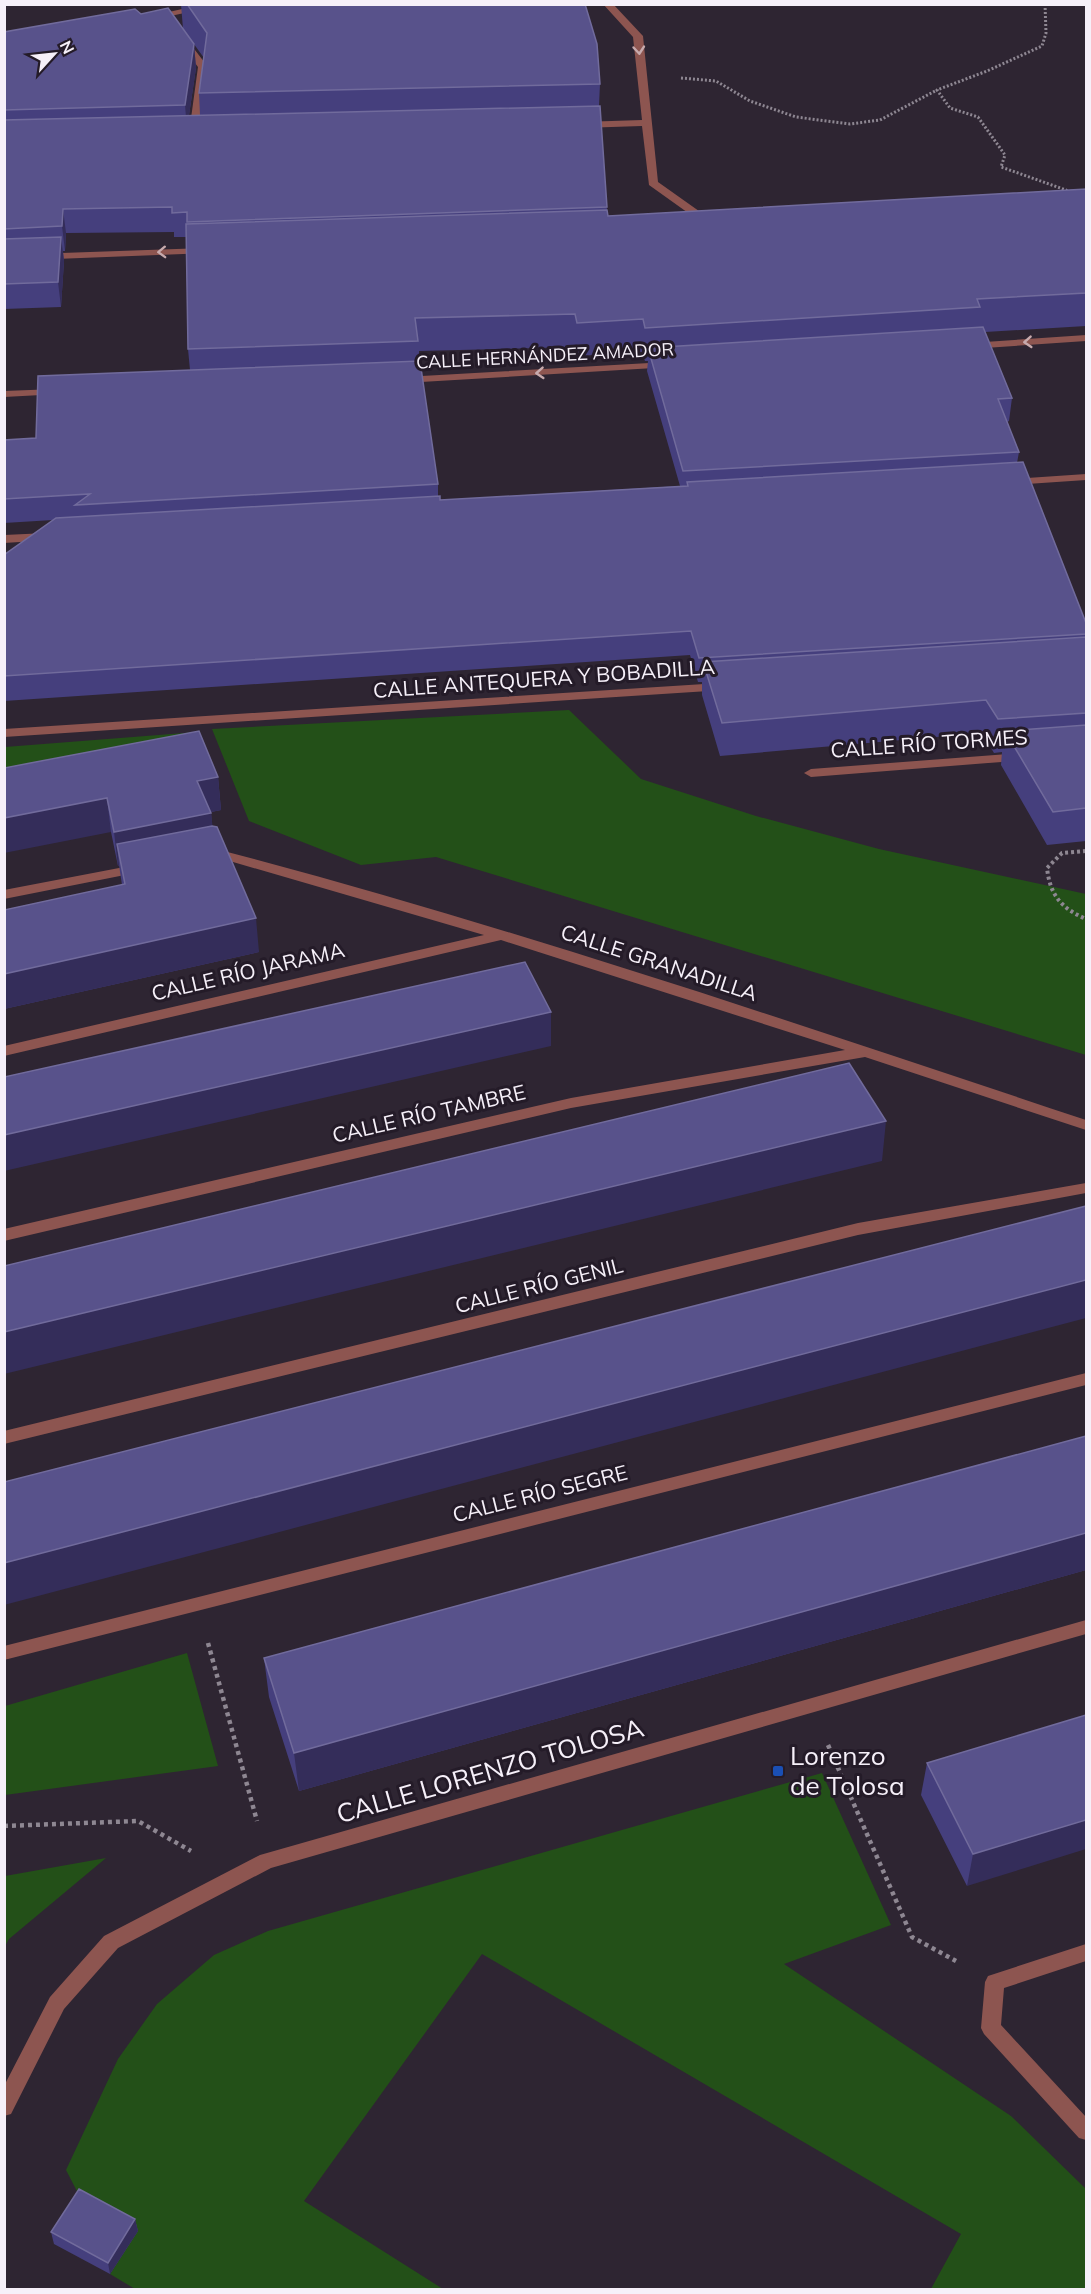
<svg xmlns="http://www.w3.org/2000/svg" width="1091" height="2294" font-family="Mulish,sans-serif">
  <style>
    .green { fill: #235018 }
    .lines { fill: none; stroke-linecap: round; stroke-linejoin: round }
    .path-far2 { stroke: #8e8792; stroke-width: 3; stroke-dasharray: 2 2; stroke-linecap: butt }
    .path-far1 { stroke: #8e8792; stroke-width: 4; stroke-dasharray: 3 3; stroke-linecap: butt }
    .path { stroke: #8e8792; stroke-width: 4.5; stroke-dasharray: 4 4; stroke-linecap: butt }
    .minor { fill: #8d5550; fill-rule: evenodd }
    .wall { fill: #453f7d; fill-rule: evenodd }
    .shaded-wall { fill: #342d5a }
    .building { fill: #58528b; stroke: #716b9c; stroke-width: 1.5 }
    .oneway { stroke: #c7aaad }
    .transit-dot { fill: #1a4fb4; stroke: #241b28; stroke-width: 2 }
    .labels { text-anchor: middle; stroke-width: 6; stroke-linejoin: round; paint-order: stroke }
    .far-street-label { font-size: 18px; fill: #f6f0f9; stroke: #241b28 }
    .street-label { font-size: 21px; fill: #f6f0f9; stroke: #241b28 }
    .near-poi-label { font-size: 26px; fill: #f6f0f9; stroke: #241b28; text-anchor: start }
    .near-street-label { font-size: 26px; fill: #f6f0f9; stroke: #241b28 }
  </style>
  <rect width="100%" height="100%" fill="#2e2532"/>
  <path class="green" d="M569,710l72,69 115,37 123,33 207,45v161l-650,-198 -75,8 -112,-44 -37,-92z
    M197,732l-192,51v-36z
    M187,1653l31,113 -213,29v-89z
    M822,1773l69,152 -107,39 227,152 75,73v100h-155l30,-55 -479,-280 -178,247 139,88h-308l-25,-15 27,-43 -55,-30 -16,-31 52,-111 39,-55 57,-49 54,-24z
    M106,1858l-97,81 -4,7v-70z"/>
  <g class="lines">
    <path class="path-far2" d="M1045,4l1,29 -4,13 -55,25 -50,19 13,18 28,9 27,38 -4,12 65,23 4,5
      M681,78l35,3 34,20 46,16 54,7 30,-4 57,-30"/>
    <path class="path-far1" d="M1086,851l-24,2 -15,15c3,27 14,40 39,51"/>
    <path class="path" d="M208,1643l49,178
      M828,1745l84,192 44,24
      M4,1826l134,-5 53,30"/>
    <path class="minor" d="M204,4h22l-74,16 -5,-3z
      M603,4h10l30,32 15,146 55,39v4h-8l-56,-40 -7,-59 -61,2 -5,-3 5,-3 61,-2 -9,-83z
      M182,36l3,1 23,30 -9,66 -5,3 -5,-3 9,-66 -21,-28z
      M205,248l4,1v4l-205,8v-6z
      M1086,335v6l-116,8 -5,-3 5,-3z
      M667,362l6,3 -2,2 -267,16 -6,-3 6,-3z
      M56,389l6,3 -2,2 -56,3v-6z
      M1086,474v6l-74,5 -6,-3 6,-3z
      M47,533l6,4 -2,3 -47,3v-8z
      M720,683l4,1 2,3 -2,3 -720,47v-8z
      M1021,753l5,1 2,3 -2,3 -215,17 -7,-4 7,-4z
      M216,849c294,77 582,175 870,271v10l-221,-73 -294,51 -567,133v-12l567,-131 274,-48 -344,-110 -497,116v-10l480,-111 -268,-78h-11l-2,-3 2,-3z
      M140,864l7,4 -2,3 -141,28v-9z
      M1086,1183v10l-228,42 -854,209v-13l854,-208z
      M1086,1373v12l-1082,275v-14z
      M1086,1620v14l-815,234 -153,80 -54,61 -53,105 -7,2v-30l46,-89 54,-61 156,-81z
      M1086,1944v17l-82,27 -3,37 85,92v23l-7,-2 -95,-104 -3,-6 4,-46 3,-6z"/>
  </g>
  <path class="wall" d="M181,4h404l15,80 -1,22h1l7,104 1,6 478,-27v137l-101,6 27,66 -3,23 -2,1 12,30 -2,11 69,160v218l-39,4 -46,-80 1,-13 -8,1 -12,-20 -262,23 -18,-61v-13h-4l-8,-27 -686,46v-146l49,-35 -49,3v-83l32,-2 154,-68 -2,-21 -2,-112h-12v-5l-108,1 -1,18h-2l1,10 -3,46 -57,2v-277l137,-18 53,30 2,24 -7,47h11l-1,-22 5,-35 -21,-29zM575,347l2,9 65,-4 3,9h3l-1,10 33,115 -240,14 -2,-4v-12l-19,-123v-10z
    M4,768l214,9 3,33 -10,2 1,14 47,126 -255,57v-99l118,-25 -3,-20 -1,1 -7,-34z
    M1086,1436v134l-787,221 -30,-94 -5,-39z
    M1086,1715l-119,171 -46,-91 6,-32z
    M135,2219l3,12 -28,43 -56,-30 -3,-12z"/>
  <path class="shaded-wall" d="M194,44l2,24 -9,61 -2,-24z
    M63,209l3,24 -1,18 -3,-25z
    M61,237l3,24 -3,46 -3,-25z
    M218,777l3,33 -20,4 -4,-33z
    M107,798l4,34 -107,21v-35z
    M211,813l4,34 -98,-3 2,21 -1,1 -4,-34z
    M256,918l3,34 -255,57v-35z
    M551,1012v34l-547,125v-36z
    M886,1121l-4,40 -878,213v-42z
    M1086,1280v38l-1082,287v-42z
    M1086,1533v37l-787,221 -5,-38z
    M1086,1820v29l-119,37 6,-32z
    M135,2219l3,12 -28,43 -2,-11z"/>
  <path class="building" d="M187,4h398l12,40 3,40 -401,9 8,-60z
    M168,8l26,36 -9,61 -181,5v-78l131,-23 6,5z
    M600,106l7,101 -420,15v-10l-15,1v-6l-109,2 -1,17 -58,3v-109z
    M1086,189v104l-109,6 3,8 -335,21 -2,-9 -66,4 -2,-9 -160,4 3,23 -230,8 -2,-125 421,-14 1,6z
    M61,237l-3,45 -54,2v-45z
    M983,327l29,71 -14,1 21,53 -336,19 -35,-123z
    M420,361l18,123 -363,21 15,-11 -86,5v-59l32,-2 2,-62z
    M1023,462l63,161v11l-387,24 -8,-27 -687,45v-121l52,-37 384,-22v4l248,-14 -1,-4z
    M1086,637v76l-88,6 -12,-19 -264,23 -19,-61z
    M1086,725v83l-33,4 -48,-81z
    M199,731l19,46 -21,4 14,32 -97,19 -7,-34 -103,20v-50z
    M212,826l5,1 39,91 -252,56v-64l121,-26 -8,-40z
    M525,962l26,50 -547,123v-58z
    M849,1063l37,58 -882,211v-66z
    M1086,1206v74l-1082,283v-81z
    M1086,1436v97l-792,220 -30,-95z
    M1086,1715v105l-113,34 -46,-91z
    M79,2189l56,30 -27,44 -57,-31z"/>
  <defs><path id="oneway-chevron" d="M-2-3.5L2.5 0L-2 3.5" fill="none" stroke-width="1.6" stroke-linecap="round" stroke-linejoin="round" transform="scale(1.5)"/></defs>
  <g class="oneway">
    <use href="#oneway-chevron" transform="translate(639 50) rotate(85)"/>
    <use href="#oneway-chevron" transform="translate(162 252) rotate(178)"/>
    <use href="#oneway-chevron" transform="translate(1028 342) rotate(176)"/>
    <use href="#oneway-chevron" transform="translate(540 373) rotate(176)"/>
  </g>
  <rect class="transit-dot" x="772" y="1765" width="12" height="12" rx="3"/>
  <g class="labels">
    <g class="far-street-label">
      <text transform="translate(545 356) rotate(-3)" y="6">CALLE HERNÁNDEZ AMADOR</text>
    </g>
    <g class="street-label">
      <text transform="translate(544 679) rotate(-4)" y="7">CALLE ANTEQUERA Y BOBADILLA</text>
      <text transform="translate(929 744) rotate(-4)" y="7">CALLE RÍO TORMES</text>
      <text transform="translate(659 963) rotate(18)" y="7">CALLE GRANADILLA</text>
      <text transform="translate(248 972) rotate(-13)" y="7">CALLE RÍO JARAMA</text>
      <text transform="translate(429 1114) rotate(-13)" y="7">CALLE RÍO TAMBRE</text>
      <text transform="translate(539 1286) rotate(-14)" y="7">CALLE RÍO GENIL</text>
      <text transform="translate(540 1494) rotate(-14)" y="7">CALLE RÍO SEGRE</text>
    </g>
    <g class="near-poi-label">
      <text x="790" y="1765">Lorenzo<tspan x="790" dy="30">de Tolosa</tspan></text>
    </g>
    <g class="near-street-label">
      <text transform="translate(490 1771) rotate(-16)" y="9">CALLE LORENZO TOLOSA</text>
    </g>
  </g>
  <rect width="1091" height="2294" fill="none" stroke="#f6f0f9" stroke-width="12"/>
  <g transform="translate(54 54) rotate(63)" stroke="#241b28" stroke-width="4.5" paint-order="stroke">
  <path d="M0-4.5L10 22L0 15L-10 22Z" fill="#f6f0f9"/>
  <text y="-9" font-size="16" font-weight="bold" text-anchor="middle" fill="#f6f0f9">N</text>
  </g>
</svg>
